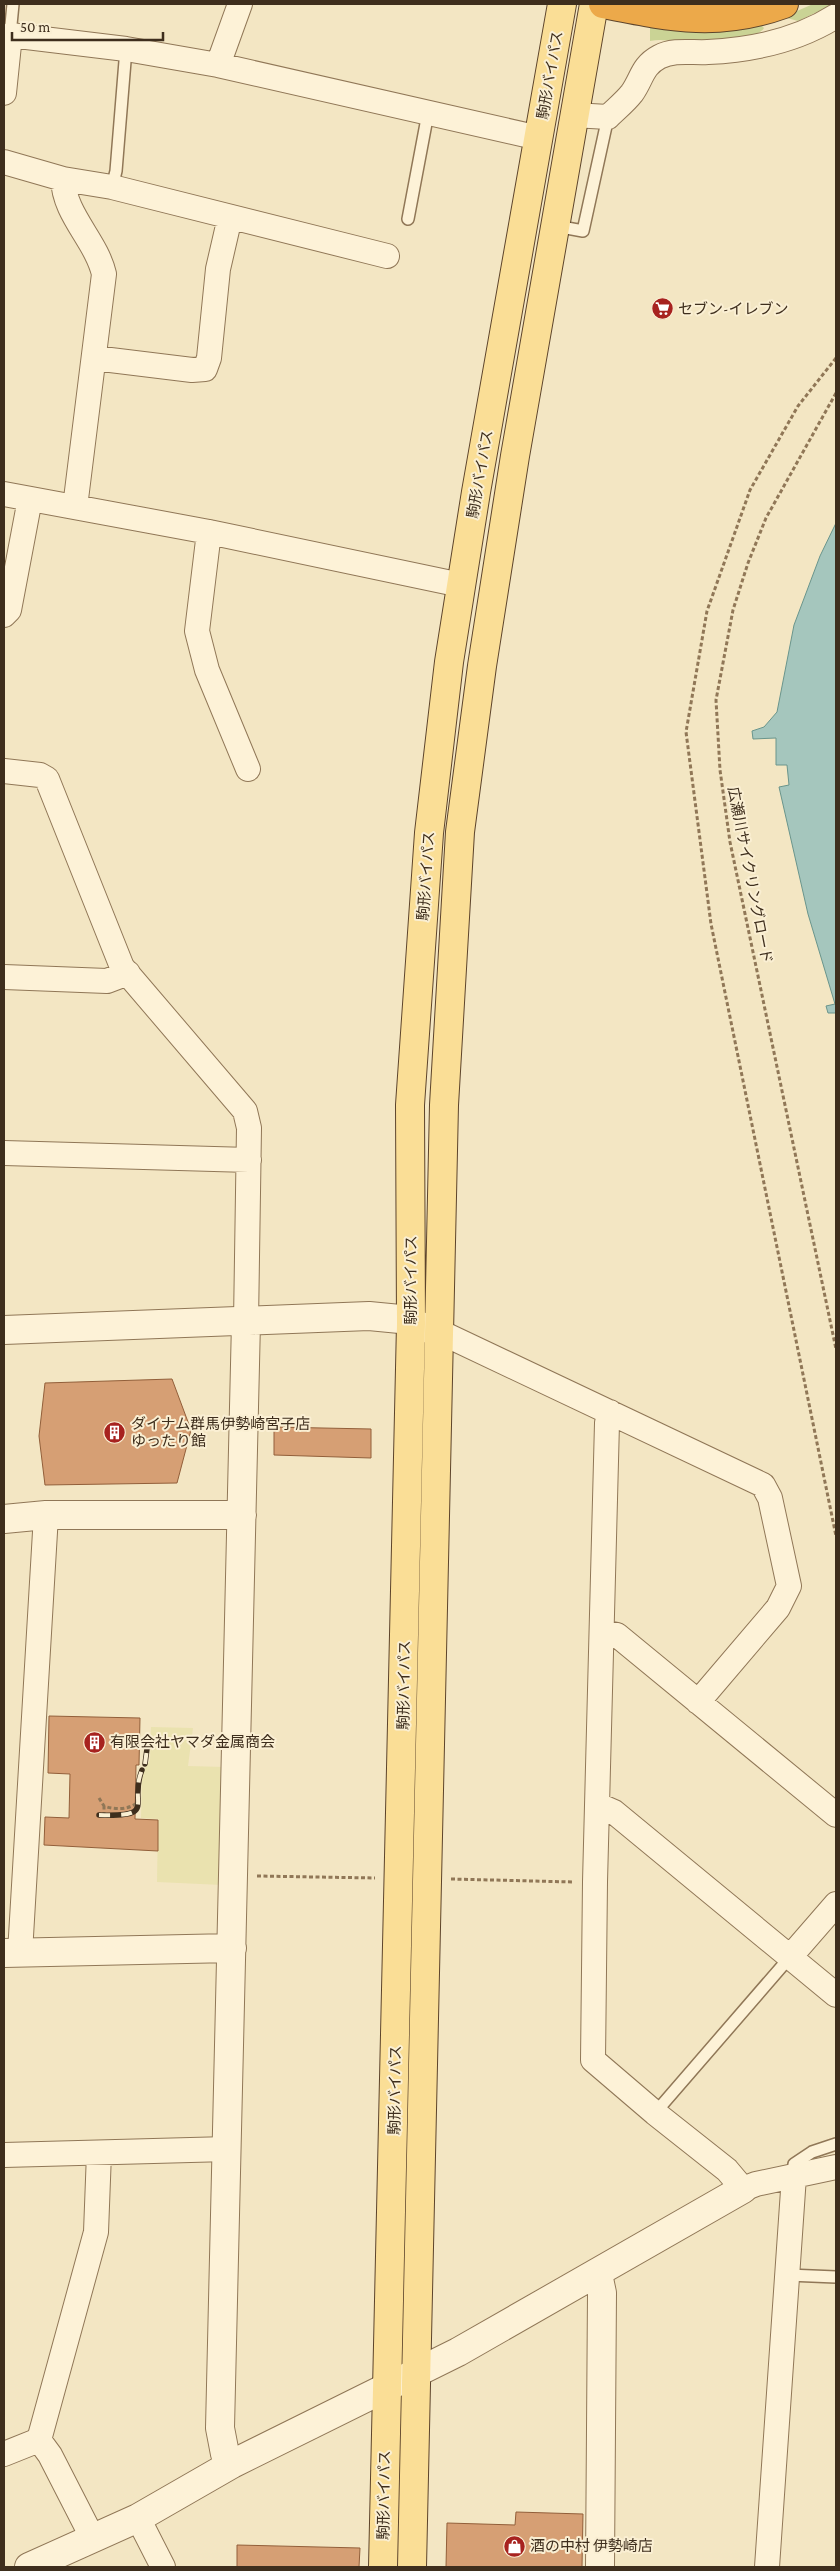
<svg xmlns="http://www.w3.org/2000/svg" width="840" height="2571" font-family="'Crimson Pro','Noto Sans JP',serif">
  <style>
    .farmland { fill: #eae2af }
    .green { fill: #cad395 }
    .water { fill: #a5c6bd; stroke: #6a958c }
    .building { fill: #d69f74; stroke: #925f3a }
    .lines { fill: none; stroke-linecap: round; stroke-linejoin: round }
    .service-casing { stroke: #907757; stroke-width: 14 }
    .minor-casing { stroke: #907757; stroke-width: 26 }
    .tertiary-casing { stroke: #907757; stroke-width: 30 }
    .primary-casing { stroke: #5d442b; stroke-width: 30 }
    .motorway-casing { stroke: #5d442b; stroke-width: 30 }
    .path { stroke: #907757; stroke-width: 3; stroke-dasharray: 4 2.5; stroke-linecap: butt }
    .service { stroke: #fdf2d7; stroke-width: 11 }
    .minor { stroke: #fdf2d7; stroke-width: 24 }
    .tertiary { stroke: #fdf2d7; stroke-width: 28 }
    .primary { stroke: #fade96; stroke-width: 28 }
    .motorway { stroke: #eca94a; stroke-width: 28 }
    .rail-casing { stroke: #3e2e1d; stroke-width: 5.5 }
    .rail { stroke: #faefd3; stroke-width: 4; stroke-dasharray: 11; stroke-linecap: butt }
    .labels { text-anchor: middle; stroke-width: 4; stroke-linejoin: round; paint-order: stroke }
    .street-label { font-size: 15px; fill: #3e2e1d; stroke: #faefd3 }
    .poi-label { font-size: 15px; fill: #3e2e1d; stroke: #faefd3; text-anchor: start }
  </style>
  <rect width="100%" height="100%" fill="#f3e6c3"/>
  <path class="farmland" d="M151,1727l42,1 -5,38 37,1 -3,118 -65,-3 1,-63 -17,-1 1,-44 8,-14z"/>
  <path class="green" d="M813,4h21l-36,17 -11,-3 1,-3z
    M650,26h112l2,2c-6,12 -61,16 -75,15 -14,-1 -26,-5 -39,-2z"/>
  <path class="water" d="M836,523v490h-8l-2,-7 9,-2 -27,-90 -29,-127 10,-2 -2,-20h-11v-27l-23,1 -1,-8 12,-4 13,-15 17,-87 26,-69z"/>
  <path class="building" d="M172,1379l19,51 -14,53 -132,2 -6,-49 6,-53z
    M274,1427l97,2v29l-97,-3z
    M49,1716l91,2 -1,47h-3l-1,54 23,1v31l-114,-6 1,-28 24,1 1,-44 -22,-1z
    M516,2512l67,2 -1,53h-136l1,-44 68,2z
    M237,2545l123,3 -1,19h-122z"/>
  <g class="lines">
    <defs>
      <path id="service" d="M10,35l3,-31
        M112,187l4,-16 10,-122
        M408,219l20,-106
        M556,226l27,5 25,-114
        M655,2113l135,-156
        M794,2176v-12l18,-12 24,-8
        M788,2275l48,2"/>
      <path id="minor" d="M218,65l22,-61
        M4,93l6,-58 116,14 92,16 321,73
        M573,115l35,2c8,-8 17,-15 24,-24 10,-14 10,-27 27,-36 15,-8 33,-4 49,-5 45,-2 90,-12 128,-36
        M4,162l59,17 49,8 275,69
        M63,179c1,36 33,61 41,95l-29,233
        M94,358l98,12 13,-1 4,-11 9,-89 12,-52
        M4,494l205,38 252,53
        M209,532l-12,99 10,39 41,99
        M4,615l5,-5 21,-111
        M4,771l36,4 7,4 75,188 123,144 4,17 -3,194
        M4,977l103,4 21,-8
        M4,1153l245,7
        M440,1332l323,153 7,13 19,88 -11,22 -80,94
        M610,1412l-3,11 -12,459 -2,178 62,53 72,57 16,19 13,-5 80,-17
        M602,1632l15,3 219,180
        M598,1805l16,7 222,183
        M20,1953l26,-438
        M790,1957l46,-53
        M4,2155l224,-6
        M39,2440l11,15 42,82
        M4,2454l35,-14 57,-208 3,-79
        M138,2518l25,49
        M767,2567l27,-391"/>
      <path id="tertiary" d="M4,1330l365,-14 31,3 32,11
        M4,1519l42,-4h196
        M4,1953l228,-5
        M598,2274l4,19 -2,274
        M232,2464l-7,-10 -5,-26 26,-1106
        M29,2567l109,-49 94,-54 226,-112 285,-163"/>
      <path id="primary" d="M383,2567l28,-1243 -1,-219 19,-272 20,-171 27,-170 86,-488
        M412,2567l32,-1462 16,-273 22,-166 33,-210 79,-452"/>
      <path id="motorway" d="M603,4c66,13 115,24 181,0"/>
    </defs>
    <use href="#service" class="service-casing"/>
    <use href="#minor" class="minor-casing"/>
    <use href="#tertiary" class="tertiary-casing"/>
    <use href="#primary" class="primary-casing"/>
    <use href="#motorway" class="motorway-casing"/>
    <path class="path" d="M836,358l-38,48 -48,84 -43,121 -21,121 25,192 125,612
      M836,393l-70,125 -18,45 -15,47 -17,90 4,70 10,72 106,507
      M99,1798l5,8c11,4 25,4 34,-4
      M104,1816v-10
      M257,1876l118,2
      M451,1879l123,3"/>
    <use href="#service" class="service"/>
    <use href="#minor" class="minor"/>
    <use href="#tertiary" class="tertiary"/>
    <use href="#primary" class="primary"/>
    <use href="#motorway" class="motorway"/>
    <defs>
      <path id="rail" d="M145,1764l3,-23
        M99,1815c60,2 29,-11 43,-45"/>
    </defs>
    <use href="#rail" class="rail-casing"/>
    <use href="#rail" class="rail"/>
  </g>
  <defs>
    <symbol id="supermarket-disc" viewBox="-11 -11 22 22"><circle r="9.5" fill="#a7221f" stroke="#faefd3"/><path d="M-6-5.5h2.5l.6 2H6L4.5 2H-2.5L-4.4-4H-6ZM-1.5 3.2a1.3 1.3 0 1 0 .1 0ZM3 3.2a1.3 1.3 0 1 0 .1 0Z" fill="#fff"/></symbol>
    <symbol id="building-disc" viewBox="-11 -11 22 22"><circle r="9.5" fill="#a7221f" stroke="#faefd3"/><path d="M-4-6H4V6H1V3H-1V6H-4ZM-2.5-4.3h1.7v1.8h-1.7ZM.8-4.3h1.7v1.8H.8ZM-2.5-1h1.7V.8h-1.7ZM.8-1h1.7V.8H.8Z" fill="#fff"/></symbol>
    <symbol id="shop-disc" viewBox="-11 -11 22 22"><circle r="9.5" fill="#a7221f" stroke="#faefd3"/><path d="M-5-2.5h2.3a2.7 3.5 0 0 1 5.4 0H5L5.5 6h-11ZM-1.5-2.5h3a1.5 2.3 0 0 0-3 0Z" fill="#fff"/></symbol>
  </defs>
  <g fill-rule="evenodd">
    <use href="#supermarket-disc" x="650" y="296" width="25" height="25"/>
    <use href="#building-disc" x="102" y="1420" width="25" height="25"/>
    <use href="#building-disc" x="82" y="1730" width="25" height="25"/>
    <use href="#shop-disc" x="502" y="2534" width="25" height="25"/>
  </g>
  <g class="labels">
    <g class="street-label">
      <text transform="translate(550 75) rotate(-80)" y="5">駒形バイパス</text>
      <text transform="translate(480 474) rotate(-80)" y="5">駒形バイパス</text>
      <text transform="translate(750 875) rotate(79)" y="5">広瀬川サイクリングロード</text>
      <text transform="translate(426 876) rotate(-86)" y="5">駒形バイパス</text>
      <text transform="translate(411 1280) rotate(-90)" y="5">駒形バイパス</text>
      <text transform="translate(404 1685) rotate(-89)" y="5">駒形バイパス</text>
      <text transform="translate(395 2090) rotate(-89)" y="5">駒形バイパス</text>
      <text transform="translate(384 2495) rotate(-89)" y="5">駒形バイパス</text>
    </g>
    <g class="poi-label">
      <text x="678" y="314">セブン-イレブン</text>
      <text x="131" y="1429">ダイナム群馬伊勢崎宮子店<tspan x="131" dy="17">ゆったり館</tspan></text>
      <text x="110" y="1747">有限会社ヤマダ金属商会</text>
      <text x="530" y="2551">酒の中村 伊勢崎店</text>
    </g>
  </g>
  <rect width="840" height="2571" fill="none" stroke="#3e2e1d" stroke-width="10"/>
  <path d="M12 32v8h151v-8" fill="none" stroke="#3e2e1d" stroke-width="2.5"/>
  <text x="20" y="32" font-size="15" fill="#3e2e1d" stroke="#faefd3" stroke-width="4" paint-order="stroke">50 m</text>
</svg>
